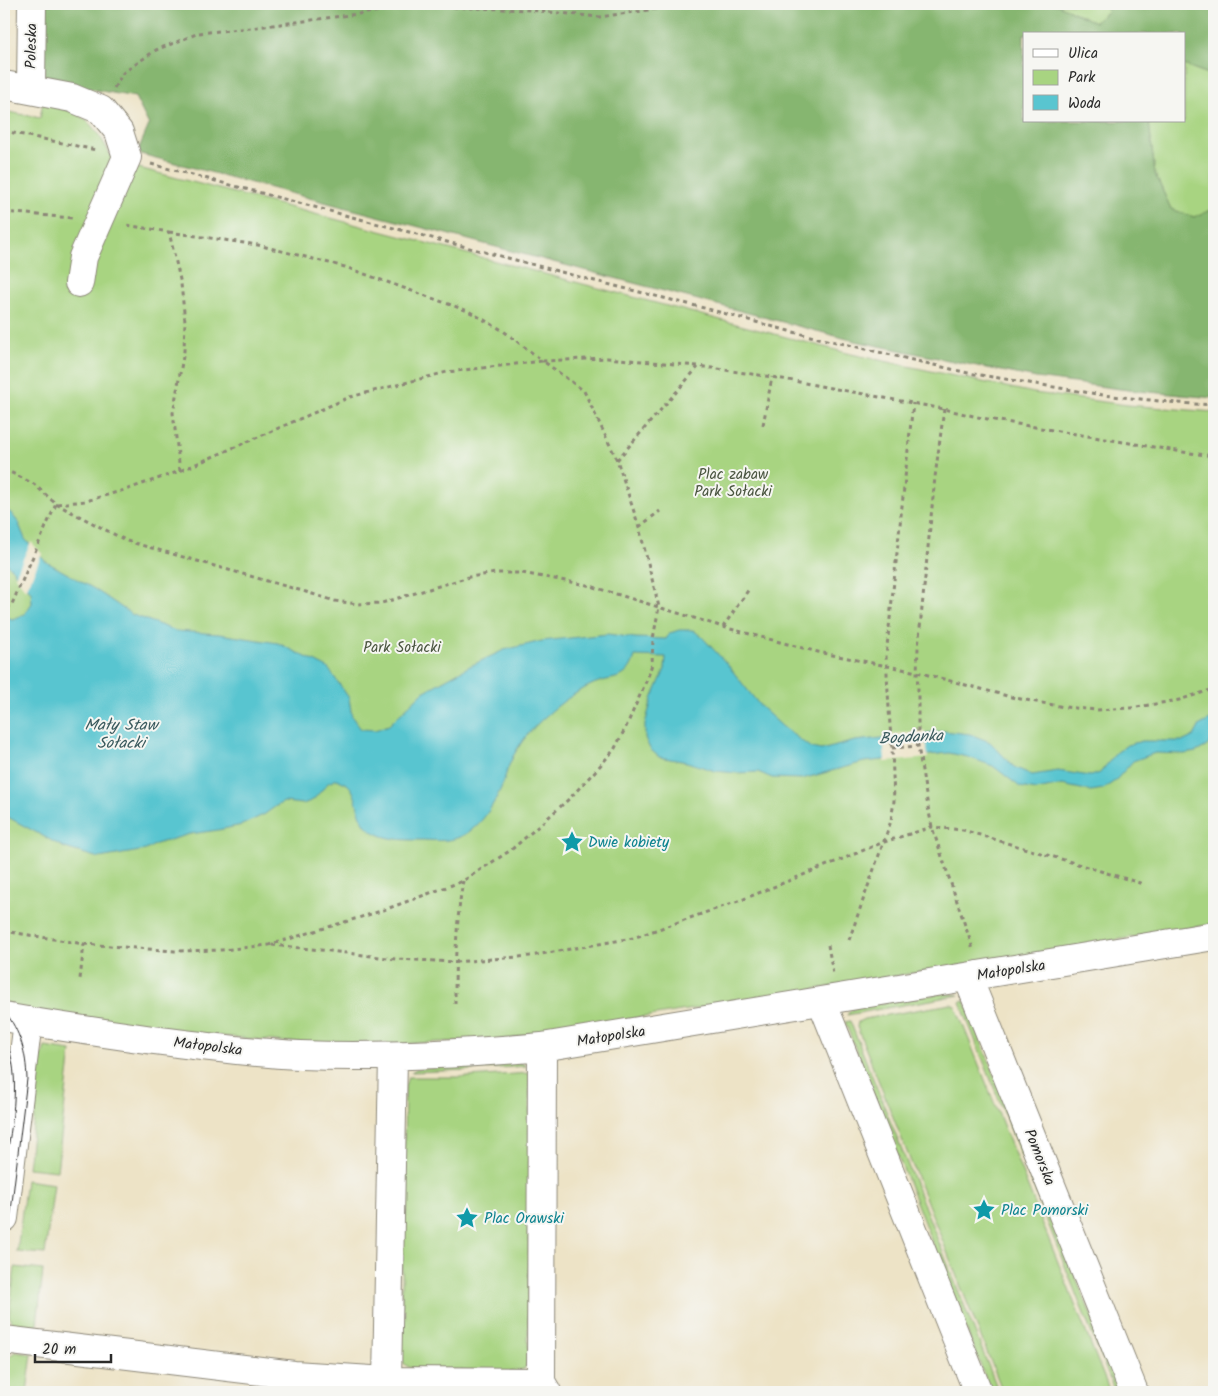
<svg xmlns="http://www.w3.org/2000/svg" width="1218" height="1396" font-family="Kalam,sans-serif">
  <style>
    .green { fill: #a8d481; stroke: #6a8056 }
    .forest { fill: #86b66f; stroke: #58704d }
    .water { fill: #59c5d0; stroke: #42787e }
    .pier { fill: #ede3c6 }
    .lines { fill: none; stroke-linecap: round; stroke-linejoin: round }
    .minor-casing { stroke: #8c8778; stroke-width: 30 }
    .path { stroke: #8c8778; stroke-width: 3; stroke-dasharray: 4 4; stroke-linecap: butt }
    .minor { stroke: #fff; stroke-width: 28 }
    .tram { stroke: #2b2b2b; stroke-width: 1 }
    .labels { text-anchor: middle; stroke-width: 4; stroke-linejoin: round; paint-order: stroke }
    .street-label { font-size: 15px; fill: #2b2b2b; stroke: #f6f6f2 }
    .park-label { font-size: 15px; fill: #4a5540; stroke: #f6f6f2 }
    .culture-label { font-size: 15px; fill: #0d838f; stroke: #f6f6f2; text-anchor: start }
    .water-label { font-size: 16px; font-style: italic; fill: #39595d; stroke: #f6f6f2 }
  </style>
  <rect width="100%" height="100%" fill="#f6f6f2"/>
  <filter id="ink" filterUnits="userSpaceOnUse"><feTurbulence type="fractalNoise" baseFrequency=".02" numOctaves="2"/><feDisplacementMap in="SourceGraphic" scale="10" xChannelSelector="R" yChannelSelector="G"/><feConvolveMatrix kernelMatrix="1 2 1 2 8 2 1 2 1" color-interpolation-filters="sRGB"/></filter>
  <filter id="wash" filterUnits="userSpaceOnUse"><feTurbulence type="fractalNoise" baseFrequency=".0096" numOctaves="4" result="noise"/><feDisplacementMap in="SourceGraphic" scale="20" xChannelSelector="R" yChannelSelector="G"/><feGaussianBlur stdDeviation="1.12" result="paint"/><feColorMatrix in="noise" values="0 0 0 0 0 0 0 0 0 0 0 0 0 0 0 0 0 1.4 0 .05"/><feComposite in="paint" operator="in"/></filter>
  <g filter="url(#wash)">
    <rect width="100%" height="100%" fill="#ede3c6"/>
    <path class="green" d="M1056,4h49l3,7 -13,11z
      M1184,65l30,11v133l-20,8 -23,-8 -16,-35 -6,-48v-5h35z
      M43,102c10,4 21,6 30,10 19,8 32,31 40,49l18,5 720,188 183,39 93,12 87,7v512l-705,115 -115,5 -109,-2 -76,-7 -200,-27 -5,-7v-890l36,7z
      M945,993l14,2 -112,20 4,-5 7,-3z
      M965,1001l157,391h-7l-155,-390z
      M951,1004l4,2 2,4 153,382h-107l-146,-365 1,-5 6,-3z
      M850,1021l149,371h-8l-146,-370z
      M45,1047l26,4 -14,120 -29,-3 13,-109z
      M520,1062l6,4 -58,4 -57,2 5,-3z
      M530,1073l-2,289 -3,6 -6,4 -109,-4 -6,-4 -3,-7 4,-271 3,-9h61z
      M26,1180l28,4 -9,70 -28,-2z
      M15,1267l28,3 -7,64 -19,-4 -4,-4 -4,-10z
      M15,1352l17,2 -5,38h-23v-32z"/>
    <path class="forest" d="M41,4h1015l39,18 13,-11 -3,-7h109v72l-30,-11v-31h-160v87h125l6,53 16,35 23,8 20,-8v189l-86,-8 -92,-12 -181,-37 -718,-188 12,-28 -14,-28 -95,-17z"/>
    <path class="water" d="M4,509l7,4 7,9 7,17 20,22 51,29 35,24 45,17 43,3 59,9 50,25 21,30 3,19 9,12 14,1 14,-5 34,-33 45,-25 36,-17 38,-9 66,-7 27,4 31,1 4,-6 9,-3h14l9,7 25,27 34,43 22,20 28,21 10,2 34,-9 89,-10 26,3 20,8 24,25 18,8 26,-4 32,5 10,-3 16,-20 11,-8 15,-4h42l10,-5 6,-11 14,-7v19l-7,9 -11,6 -12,2 -29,-1 -22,8 -18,20 -12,8 -12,2 -29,-6 -26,5 -16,-3 -27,-21 -25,-9 -19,-4 -85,9 -62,17 -30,-1 -14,-6 -21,1 -22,-2 -28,-9 -28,-5 -9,-8 -5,-11v-14l7,-25 13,-30 1,-12 -31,-1c-8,28 -23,19 -44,29 -15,7 -32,19 -44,30 -15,13 -29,29 -37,48 -4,8 -5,17 -9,25 -9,20 -22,42 -44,50 -11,4 -26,2 -38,2 -15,0 -35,0 -48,-10 -16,-11 -11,-36 -24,-46 -3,-2 -7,-3 -10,-5l-9,4 -15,17 -10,4 -19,-2 -8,4 -11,8 -23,11 -24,5 -28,4 -34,10 -10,6 -47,8 -34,-10 -61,-33v-199l8,3 12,-4 8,-12 -1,-11 -19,-23 -8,-8z"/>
    <path class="pier" d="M31,542l11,12 -16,36 -11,-14z
      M925,731l3,27 -43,4 -2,-27z"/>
  </g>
  <g filter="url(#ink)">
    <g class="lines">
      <defs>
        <path id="minor" d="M4,85l68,13 29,12 18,22 8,25 -44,100 -4,26
          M31,89l1,-85
          M968,978l166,414
          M822,1002l156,390
          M4,1017c49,9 99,16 149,23 49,6 98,13 147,15 81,3 161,-1 242,-8l672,-111
          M542,1047l-1,335 6,10
          M4,1218l24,-197
          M4,1340l290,35 93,6 154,1
          M387,1381l6,-325"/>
      </defs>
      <use href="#minor" class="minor-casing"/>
      <path class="path" d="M114,88l9,-15 33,-23 43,-17 51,-5 169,-22 110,4 70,7 57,-8 21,-5
        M4,131l92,19
        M151,164l444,117 113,28 81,22 179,42 135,22 75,8 36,2
        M4,212l68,6
        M169,232l89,13 87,22 123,44 34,19 41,31 64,-3 91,8 74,11 172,32 38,9 82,14 119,20 31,4
        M944,409l-9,68 -17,171 -1,24 1,17v57l10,61 4,20 41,122
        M763,425l9,-48
        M617,460l81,-93
        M4,469l30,15 22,20 -44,100 -8,8
        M56,504l71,37 179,51 29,9 23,3 24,-1 87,-26 27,-4h26l65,12 136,42 95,25 99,20 98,26 49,9 33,3 34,-2 48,-8 35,-11
        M57,504l29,-3 42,-12 52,-18 -7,-58 11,-62 1,-30 -4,-37 -12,-52 -43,-7
        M639,527l21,-16
        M723,627l26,-38
        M892,748l26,-2
        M4,931l80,13 -4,35
        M849,940l42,-119 3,-20 -2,-53 -2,-22 -4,-70 27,-253
        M84,944l91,7 47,-1 47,-5 112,-34 82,-30 48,-31 30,-26 29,-26 28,-30 16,-18 12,-23 22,-50 4,-13 1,-25 6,-32 -20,-80 -22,-67 -33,-69 -41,-30 -96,11 -97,25 -170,74
        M272,945l58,6 66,8 59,3 75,-6 103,-18 111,-39 140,-57 48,-15 31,3 108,32 72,22
        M828,945l5,29
        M455,1004c0,-41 1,-82 8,-123"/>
      <use href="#minor" class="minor"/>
      <path class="tram" d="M4,1010c17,23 22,42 23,69l-23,190
        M4,1037c21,39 5,97 0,140"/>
    </g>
  </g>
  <defs>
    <symbol id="sight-bare" viewBox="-9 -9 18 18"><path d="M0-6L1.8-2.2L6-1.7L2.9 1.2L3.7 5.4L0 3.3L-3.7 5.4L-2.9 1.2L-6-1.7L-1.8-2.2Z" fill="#0f9aa8" stroke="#f6f6f2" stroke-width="2.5" paint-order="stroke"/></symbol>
  </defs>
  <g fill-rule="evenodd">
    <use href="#sight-bare" x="556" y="826" width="32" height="32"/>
    <use href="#sight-bare" x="968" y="1194" width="32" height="32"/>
    <use href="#sight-bare" x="451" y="1202" width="32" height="32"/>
  </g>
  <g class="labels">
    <g class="street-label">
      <text transform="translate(31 46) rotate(-89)" y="5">Poleska</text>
      <text transform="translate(1011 970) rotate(-9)" y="5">Małopolska</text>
      <text transform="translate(611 1036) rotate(-9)" y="5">Małopolska</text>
      <text transform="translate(208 1046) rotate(7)" y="5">Małopolska</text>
      <text transform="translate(1040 1157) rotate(68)" y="5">Pomorska</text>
    </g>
    <g class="park-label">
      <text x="733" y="479">Plac zabaw<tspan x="733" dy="17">Park Sołacki</tspan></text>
      <text x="402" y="652">Park Sołacki</text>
    </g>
    <g class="culture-label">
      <text x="588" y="847">Dwie kobiety</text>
      <text x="1001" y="1215">Plac Pomorski</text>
      <text x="484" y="1223">Plac Orawski</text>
    </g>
    <g class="water-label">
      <text x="121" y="730">Mały Staw<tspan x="121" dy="18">Sołacki</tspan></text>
      <text transform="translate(911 736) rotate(-3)" y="6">Bogdanka</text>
    </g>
  </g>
  <rect width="1218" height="1396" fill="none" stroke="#f6f6f2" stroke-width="20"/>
  <rect x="1023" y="32" width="162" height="90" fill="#f6f6f2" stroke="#a5a5a2"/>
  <rect x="1033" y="49" width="25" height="8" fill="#ffffff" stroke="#a5a5a2"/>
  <text x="1068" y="58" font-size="15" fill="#2b2b2b">Ulica</text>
  <rect x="1033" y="70" width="25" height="15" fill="#a8d481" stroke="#a5a5a2"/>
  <text x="1068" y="82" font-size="15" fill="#2b2b2b">Park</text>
  <rect x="1033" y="95" width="25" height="15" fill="#59c5d0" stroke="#a5a5a2"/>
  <text x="1068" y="108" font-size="15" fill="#2b2b2b">Woda</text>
  <path d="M35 1354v8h76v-8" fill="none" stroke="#2b2b2b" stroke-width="2.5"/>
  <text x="42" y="1354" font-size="15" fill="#2b2b2b" stroke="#f6f6f2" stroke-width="4" paint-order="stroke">20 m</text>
</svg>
